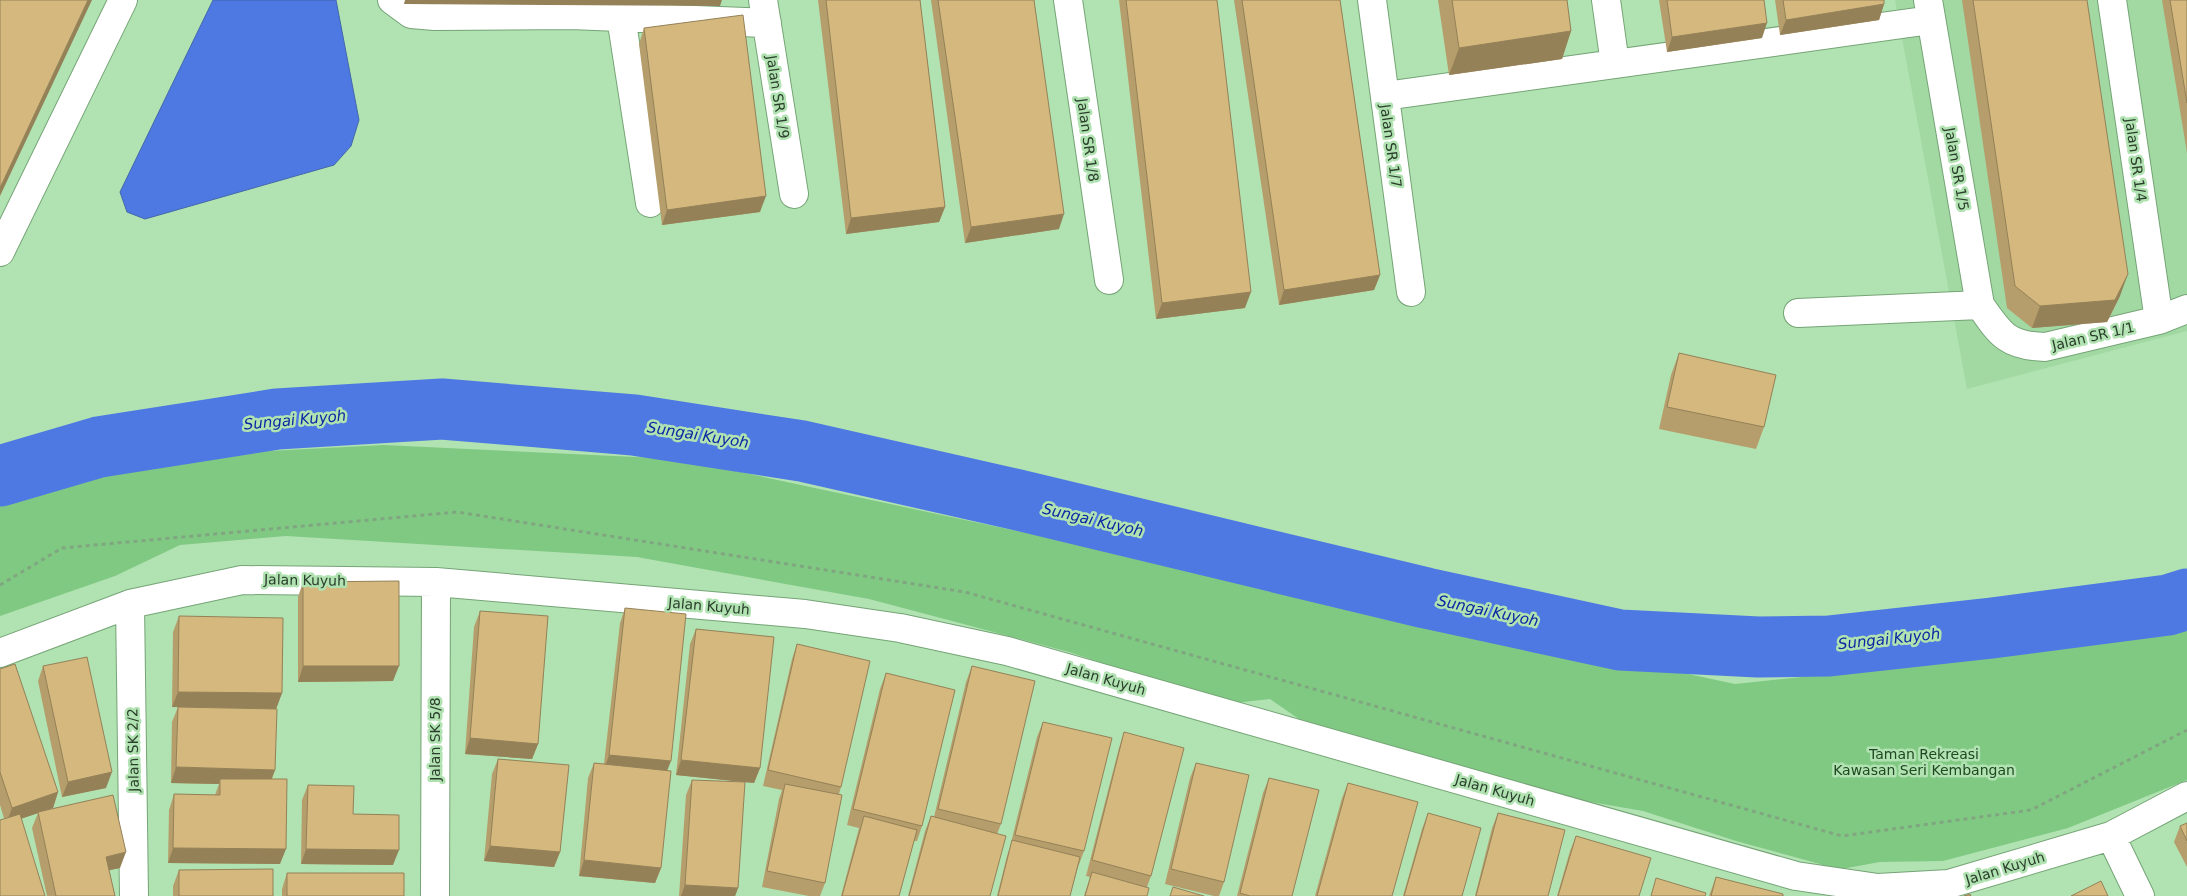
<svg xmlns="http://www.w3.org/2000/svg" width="2187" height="896" font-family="'DejaVu Sans',sans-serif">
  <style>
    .built { fill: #a2d9a3 }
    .green { fill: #80c983 }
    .water { fill: #4e79e2; stroke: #4367ab }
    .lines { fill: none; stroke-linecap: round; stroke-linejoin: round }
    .river { stroke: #4e79e2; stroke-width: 61 }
    .minor-casing { stroke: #75a476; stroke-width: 30 }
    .path { stroke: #80a680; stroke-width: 3; stroke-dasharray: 4 4; stroke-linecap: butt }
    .minor { stroke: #fff; stroke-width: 28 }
    .wall { fill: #b69e6c }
    .shaded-wall { fill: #948158 }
    .building { fill: #d4b87d; stroke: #948158 }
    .labels { text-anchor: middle; stroke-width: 5; stroke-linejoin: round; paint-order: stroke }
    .street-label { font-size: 14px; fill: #2a3e2b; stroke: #b1e2b1 }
    .park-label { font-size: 14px; fill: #1f4822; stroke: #b1e2b1 }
    .water-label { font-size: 15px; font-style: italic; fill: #0a27a3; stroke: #b1e2b1 }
  </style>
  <rect width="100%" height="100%" fill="#b1e2b1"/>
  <path class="built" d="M1895,0h292v331l-220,58z"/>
  <path class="green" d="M384,445l295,14 1056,225 302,-32 150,-39v167l-119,48 -125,33 -63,1 -44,8 -16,-6 -84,-23 -93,-30 -145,-25 -173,-49 -55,-38 -44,5 -157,-52 -200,-53 -232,-42 -351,-21 -106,9 -65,31 -115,40v-117l138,-41z"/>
  <path class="water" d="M213,0h123l23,120 -8,26 -17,19 -189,54 -18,-7 -7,-20z"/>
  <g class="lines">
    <path class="river" d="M0,476l99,-29 178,-28 165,-10 192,16 168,26 212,48 412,99 194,42 138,7 71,-1 163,-18 176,-23 19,-6"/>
    <defs>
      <path id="minor" d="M392,0l19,14 24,2 136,-1 196,8
        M763,0l31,194
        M1068,0l41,280
        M1372,0l39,292
        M1606,0l9,64
        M1928,0l52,305c20,29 27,41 65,42l114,-27 28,-11
        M2112,0l47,320
        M621,17l29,186
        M1385,96l546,-76
        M0,252l123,-252
        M1798,313l182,-8
        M130,604l4,292
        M0,653l130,-49 112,-24 194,2 369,32 95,14 107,23 789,225 82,12 71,-4 162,-48 76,-40
        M2111,836l29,60
        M435,896l1,-314"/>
    </defs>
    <use href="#minor" class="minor-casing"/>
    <path class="path" d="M0,585l62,-37 395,-36 508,80 877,244 189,-26 156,-80"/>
    <use href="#minor" class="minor"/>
  </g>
  <path class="wall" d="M818,0h102l25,207 -6,15 -93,12z
    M931,0h103l25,229 -94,14z
    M1119,0h98l28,308 -89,11z
    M1234,0h106l40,275 -6,15 -95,15z
    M1438,0h129l4,31 -9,28 -113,16z
    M1659,0h105l-2,38 -95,14z
    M1775,0h109v4l-5,16 -99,15z
    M1962,0h125l33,296 -13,26 -75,6 -25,-20z
    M2162,0h25v153z
    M644,28l116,184 -98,13 -23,-181z
    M1679,353l85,74 -8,22 -97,-20 12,-54z
    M303,582l90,99 -95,1v-85z
    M625,608l42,162 -6,98 -6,15 -76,-7 9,-98 6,-15 10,1 16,-141z
    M480,611l58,133 -6,15 -67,-5 9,-127z
    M179,616l103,77 -6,16 -60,-1 59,62 -3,9 8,85 -112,-1 1,-53 5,-16 41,1 4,-11 -48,-1 1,-61 6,-15h-6l1,-75z
    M696,629l64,139 -6,15 -78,-8 14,-131z
    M797,644l44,143 -2,7 -14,89 -5,13h-11l-47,-9 17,-88 3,-9 -19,-4 29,-127z
    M43,666l63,122 -44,9 -24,-116z
    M972,666l29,158 -4,10 -7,62h-82l17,-65 6,-15 3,1 32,-135z
    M0,669l58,123 -5,16 -12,4 79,56 -11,2 6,26h-68l-15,-68 6,-15 -16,5h-18l-4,-13z
    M886,673l36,153 -5,15h-3l-15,55h-58l18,-68 -12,-3 33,-136z
    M1043,722l41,129 -6,16 -8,29h-73l10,-40 3,-9 27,-110z
    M1124,732l27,144 -4,11v9h-63l6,-19 -4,-1 33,-128z
    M498,759l62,93 -6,15 -70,-6 8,-87z
    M1196,763l28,119 -5,14h-5l-49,-12 25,-106z
    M1269,778l23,118h-55l26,-103z
    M692,780l46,108 -3,8h-56l7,-101z
    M1348,783l44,113h-77l27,-98z
    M308,785l85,80 -92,-1 1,-64z
    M1428,813l34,83h-59l19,-67z
    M1498,813l50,83h-73l17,-68z
    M2187,823v44l-13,-25 6,-16z
    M1576,836l63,60h-82l13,-45z
    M179,870l94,26h-100v-10z
    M287,873l117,23h-122v-7z
    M1716,877l67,19h-74z"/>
  <path class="shaded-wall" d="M88,0h4l-92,196v-8z
    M405,0h317l-2,6 -316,-2z
    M1884,4l-5,16 -99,15 6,-15z
    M1767,23l-5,15 -95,14 5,-15z
    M1571,31l-9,28 -113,16 10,-27z
    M766,196l-6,16 -98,13 5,-15z
    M945,207l-6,15 -93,12 5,-16z
    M1064,214l-5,15 -94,14 6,-16z
    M2128,274l-8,22 -13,26 -75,6 8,-22z
    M1380,275l-6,15 -95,15 5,-15z
    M1251,292l-6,16 -89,11 6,-16z
    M303,666h96l-6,15 -95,1z
    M178,692l104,1 -6,16 -104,-2z
    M470,738l68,6 -6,15 -67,-5z
    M609,755l62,6 -6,15 -61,-6z
    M681,760l79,8 -6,15 -78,-8z
    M176,767l99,3 -6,15 -49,-6 -1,5 -48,-1z
    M112,772l-6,16 -44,9 6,-15z
    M58,792l-5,16 -47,16 6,-16z
    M490,846l70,6 -6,15 -70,-6z
    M173,848l113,1 -6,15 -112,-1z
    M306,849l93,1 -6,15 -92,-1z
    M126,852l-6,16 -19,4 5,-15z
    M584,860l77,8 -6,15 -76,-7z
    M685,885l53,3 -3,8h-54z"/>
  <path class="building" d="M0,0h88l-88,188z
    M826,0h94l25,207 -94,11z
    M938,0h96l30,214 -93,13z
    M1126,0h91l34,292 -89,11z
    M1242,0h98l40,275 -96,15z
    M1452,0h115l4,31 -112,17z
    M1667,0h97l3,23 -95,14z
    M1783,0h101v4l-98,16z
    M1973,0h114l41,274 -13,26 -75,6 -25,-20z
    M2170,0h17v103z
    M743,15l23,181 -99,14 -23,-182z
    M1679,353l97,22 -12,52 -97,-20z
    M399,581v85h-96v-84z
    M625,608l61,6 -15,147 -62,-6z
    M480,611l68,5 -10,128 -68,-6z
    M179,616l104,2 -1,75 -104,-1z
    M696,629l78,8 -14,131 -79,-8z
    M797,644l73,17 -29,126 -73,-17z
    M87,657l25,115 -44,10 -25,-116z
    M15,664l43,128 -46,16 -12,-36v-103z
    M972,666l63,15 -34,143 -63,-15z
    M886,673l69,17 -33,136 -69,-17z
    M178,707l99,2 -2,61 -99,-3z
    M1043,722l69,16 -28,113 -69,-16z
    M1124,732l60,16 -33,128 -59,-16z
    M498,759l71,6 -9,87 -70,-6z
    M594,763l77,8 -10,97 -77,-8z
    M1196,763l53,12 -25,107 -53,-13z
    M1269,778l50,12 -27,106h-42l-10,-3z
    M220,779h67l-1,70 -113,-1 1,-54 46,1z
    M692,780l53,2 -7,106 -53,-3z
    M1348,783l70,19 -26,94h-75z
    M785,784l57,11 -17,88 -58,-12z
    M308,785l46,1 -1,28 46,1v35l-93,-1z
    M113,795l13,57 -20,5 9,39h-59l-18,-84z
    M1428,813l53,15 -19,68h-58z
    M1498,813l67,17 -17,66h-72z
    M20,814l25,82h-45v-76z
    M864,816l53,14 -18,66h-57z
    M931,816l75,20 -16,60h-81z
    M2187,823v18l-7,-15z
    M1576,836l75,22 -12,38h-81z
    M1012,840l68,17 -10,39h-72z
    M273,869v27h-94v-26z
    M1092,872l57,16 -2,8h-62z
    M287,873h117v23h-117z
    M1716,877l67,17v2h-72z
    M1656,878l50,15 -1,3h-54z
    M2101,881l7,15h-37z
    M1173,887l31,9h-34z
    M1970,894l1,2h-7z"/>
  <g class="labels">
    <g class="street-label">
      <text transform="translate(778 97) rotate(81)" y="5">Jalan SR 1/9</text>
      <text transform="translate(1088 140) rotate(82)" y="5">Jalan SR 1/8</text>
      <text transform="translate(1391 146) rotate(82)" y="5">Jalan SR 1/7</text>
      <text transform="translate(2136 160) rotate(82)" y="5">Jalan SR 1/4</text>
      <text transform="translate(1957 169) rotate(80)" y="5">Jalan SR 1/5</text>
      <text transform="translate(2093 336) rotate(-13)" y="5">Jalan SR 1/1</text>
      <text transform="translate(305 580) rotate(1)" y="5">Jalan Kuyuh</text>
      <text transform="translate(709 606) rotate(5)" y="5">Jalan Kuyuh</text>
      <text transform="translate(1106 679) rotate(16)" y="5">Jalan Kuyuh</text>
      <text transform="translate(435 739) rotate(-90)" y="5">Jalan SK 5/8</text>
      <text transform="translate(133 750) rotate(-91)" y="5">Jalan SK 2/2</text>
      <text transform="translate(1495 790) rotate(16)" y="5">Jalan Kuyuh</text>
      <text transform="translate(2005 868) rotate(-17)" y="5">Jalan Kuyuh</text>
    </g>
    <g class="park-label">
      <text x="1924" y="759">Taman Rekreasi<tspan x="1924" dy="16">Kawasan Seri Kembangan</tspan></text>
    </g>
    <g class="water-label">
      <text transform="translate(295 420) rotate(-5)" y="5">Sungai Kuyoh</text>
      <text transform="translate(698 435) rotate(9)" y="5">Sungai Kuyoh</text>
      <text transform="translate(1093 520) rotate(13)" y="5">Sungai Kuyoh</text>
      <text transform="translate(1488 611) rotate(12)" y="5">Sungai Kuyoh</text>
      <text transform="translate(1889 639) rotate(-6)" y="5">Sungai Kuyoh</text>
    </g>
  </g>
</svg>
